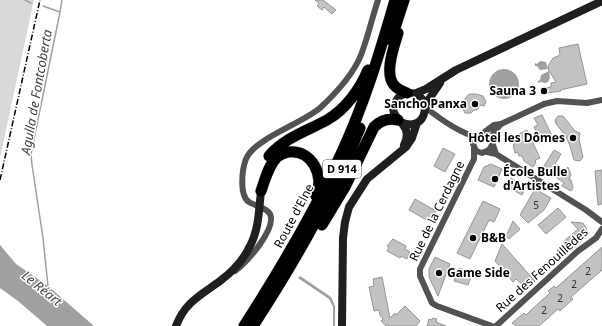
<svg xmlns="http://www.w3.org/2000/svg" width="602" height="326" font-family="'Noto Sans',sans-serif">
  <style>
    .green { fill: #d9d9d9 }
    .water { fill: #a0a0a0 }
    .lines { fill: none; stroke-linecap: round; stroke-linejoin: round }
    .stream { stroke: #a0a0a0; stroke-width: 1.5 }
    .building { fill: #c2c2c2; stroke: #969696 }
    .highway-casing { stroke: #dbdbdb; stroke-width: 12 }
    .street { stroke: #525252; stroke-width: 6 }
    .secondary { stroke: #1f1f1f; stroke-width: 8 }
    .highway { stroke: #000; stroke-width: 11 }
    .rail { stroke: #000; stroke-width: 1.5; stroke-dasharray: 6 2 1 2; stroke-linecap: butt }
    .poi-dot { fill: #000; stroke: #fff; stroke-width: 1.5 }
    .labels { text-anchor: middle; stroke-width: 3; stroke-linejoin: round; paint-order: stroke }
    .number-label { font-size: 10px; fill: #303030 }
    .shield { fill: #fff; stroke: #4c4c4c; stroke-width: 1 }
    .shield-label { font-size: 11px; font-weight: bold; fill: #000 }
    .poi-label { font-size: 12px; font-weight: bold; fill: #000; stroke: #fff; text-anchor: end }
    .street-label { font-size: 12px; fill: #000; stroke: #fff }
    .water-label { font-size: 13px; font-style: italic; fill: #414141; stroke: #fff }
  </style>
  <rect width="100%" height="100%" fill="#fff"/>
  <path class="green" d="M0,0h34l-34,158z"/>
  <path class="water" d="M540,61l6,1 2,7 -8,1 -3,-4h-2v-3l2,1z
    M489 84a15 15 0 1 1 30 0a15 15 0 1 1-30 0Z
    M549,71l1,7 -2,4 -3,1 -4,-1 -3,1v-2l2,-1 1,-5z
    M0,245l16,19 32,22 46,40h-47l-29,-25 -18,-13z
    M300,276l31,21 4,9v20h-2v-19l-4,-8 -31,-21z"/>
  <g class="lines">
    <path class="stream" d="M25,0l6,3
      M43,6l17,6 -29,142 1,11 11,73 5,48
      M60,12l2,-12"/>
  </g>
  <path class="building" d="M315,0h8l13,10 -4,4 -8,-7 -2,3 -5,-4 2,-3z
    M578,44l9,40 -27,6 1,1 -20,3v-5l10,-2v-4l5,-1 -7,-11 -1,-5 5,-8 7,-3 -1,-7z
    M469,94h7l7,2 3,6 -2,4 -4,-1 -3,5h-3l-3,3h-6l-2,-4 2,-4 -2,-4z
    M542,115l10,21 -10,6 -8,-15 4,-2 -4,-7z
    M558,116h5l12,15 5,2 -1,6 4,18 -3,4 -6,-1 -4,-14 -4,-10 -10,-12 -1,-4z
    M527,130l13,28 -5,2 1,3 -3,4 -9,-6 -2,-5h-3l-1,-4 -3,1 -2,-8 2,-1 -4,-6z
    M443,148l12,6 -10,18 -11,-6z
    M554,150l7,4 -12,20 -5,-3 3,-3 -3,-2z
    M491,164l11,5 -8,18 -16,-7 6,-13z
    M568,167l3,8 -2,4 2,1 2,8 -2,3 -9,-5 2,-3 -7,-5 4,-7 1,1z
    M602,170v34l-4,1 -3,-34z
    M511,178l15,9 -4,8 -16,-9z
    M535,189l16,9 -7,12 -16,13 -8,-8z
    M415,199l21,12 -6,11 -21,-12z
    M483,201l17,8 -6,13 -5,-2 -19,39 -13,-6z
    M558,208l8,9 -20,17 -8,-9z
    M513,221l7,8 -11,10 -3,-3z
    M571,222l12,1 3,5 2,7 -17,16 -1,-1 -2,1 -3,-4 1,-1 -3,-4 15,-13z
    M393,239l13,7 -1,3 5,3 -3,7 -6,-3 -1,2 -13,-7 2,-4 -2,-1z
    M502,244l33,37 -9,7 -10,-9 -3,3 -18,-21z
    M602,247v23l-31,27 2,2 -13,12 -2,-2 -19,17h-22l-5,-3 12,-10 2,2 4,-4 20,-18 -2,-2 6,-5 2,2z
    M435,257l15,7 -12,32 -9,-19v-8z
    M459,268l14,4 -5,13 -14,-4z
    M382,277l8,41 5,-5 1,2 9,-9 15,15 -4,5h-30l-5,-5 2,-2 -3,-4 -1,-5 -5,1 -5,-24 5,-1 -1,-7z
    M433,318l4,1 -1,3 10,4h-19l2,-7 3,1z"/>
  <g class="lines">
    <defs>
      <path id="highway" d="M398,33c-4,14 -14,40 -4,52 3,4 8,6 13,8
        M391,40l13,-40
        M269,156c15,-18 38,-25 58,-36 19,-11 33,-31 41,-50
        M261,191c4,-11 7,-25 16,-34 4,-3 7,-4 11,-5 24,-3 37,24 28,44
        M322,225l23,-38 29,-60c7,-7 14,-9 24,-7
        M244,326c36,-56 69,-112 97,-172 23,-49 39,-102 54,-154
        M253,326c41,-63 79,-128 107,-198"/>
    </defs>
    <use href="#highway" class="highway-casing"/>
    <path class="street" d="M425,107c15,12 33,25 51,30
      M482,134l12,-9 7,-1 43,-20 13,-3 30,2 15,-3
      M491,139l3,-7 7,-8
      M492,145l-3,5 -7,3 -6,-2 -3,-7 1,-5 5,-4h8l4,4 5,15
      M474,149v10l-54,110v7l12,27 5,3 55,20
      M487,152l9,2 90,56 16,12
      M235,271c11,-8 42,-42 35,-57 -4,-7 -15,-8 -21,-12 -10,-6 -7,-33 -3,-43 8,-20 55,-35 74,-51 15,-14 33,-33 41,-53 7,-18 11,-37 17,-55
      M496,326l82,-75 18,-13 6,-9"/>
    <path class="secondary" d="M414,94l12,-5 30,-19 146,-69
      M425,105l15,-22
      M401,122c27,13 33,-30 8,-29 -5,0 -10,3 -13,8 -12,19 20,20 8,44
      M176,326c9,-24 25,-31 44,-45 12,-9 24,-22 30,-35 9,-17 9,-37 11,-55
      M342,326l1,-88 2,-16 4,-15 18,-28 39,-32 6,-9 5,-15"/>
    <use href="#highway" class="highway"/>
    <path class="rail" d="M0,180l40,-180"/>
  </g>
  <g class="poi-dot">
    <circle cx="544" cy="91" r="4"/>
    <circle cx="475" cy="104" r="4"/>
    <circle cx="573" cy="138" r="4"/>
    <circle cx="495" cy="179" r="4"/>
    <circle cx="473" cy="238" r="4"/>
    <circle cx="439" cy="273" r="4"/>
  </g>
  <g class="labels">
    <g class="number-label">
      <text x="536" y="209">5</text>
      <text x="588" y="275">2</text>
      <text x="574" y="288">2</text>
      <text x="560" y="302">2</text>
      <text x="544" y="314">2</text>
    </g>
    <rect class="shield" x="323" y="160" width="38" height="18" rx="3"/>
    <g class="shield-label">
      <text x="342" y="173">D 914</text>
    </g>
    <g class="poi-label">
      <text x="536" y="95">Sauna 3</text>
      <text x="467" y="108">Sancho Panxa</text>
      <text x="565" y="142">Hôtel les Dômes</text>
      <text x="503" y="176" text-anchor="start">École Bulle<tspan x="503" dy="14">d'Artistes</tspan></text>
      <text x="481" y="242" text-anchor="start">B&amp;B</text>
      <text x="447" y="277" text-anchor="start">Game Side</text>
    </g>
    <g class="street-label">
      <text transform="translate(437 211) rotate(-64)" y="4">Rue de la Cerdagne</text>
      <text transform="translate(294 216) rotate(-62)" y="4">Route d'Elne</text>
      <text transform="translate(542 270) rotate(-42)" y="4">Rue des Fenouillèdes</text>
    </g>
    <g class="water-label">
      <text transform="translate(36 92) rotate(-80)" y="5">Agulla de Fontcoberta</text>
      <text transform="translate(42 288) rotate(39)" y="5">Le Réart</text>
    </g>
  </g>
</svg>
